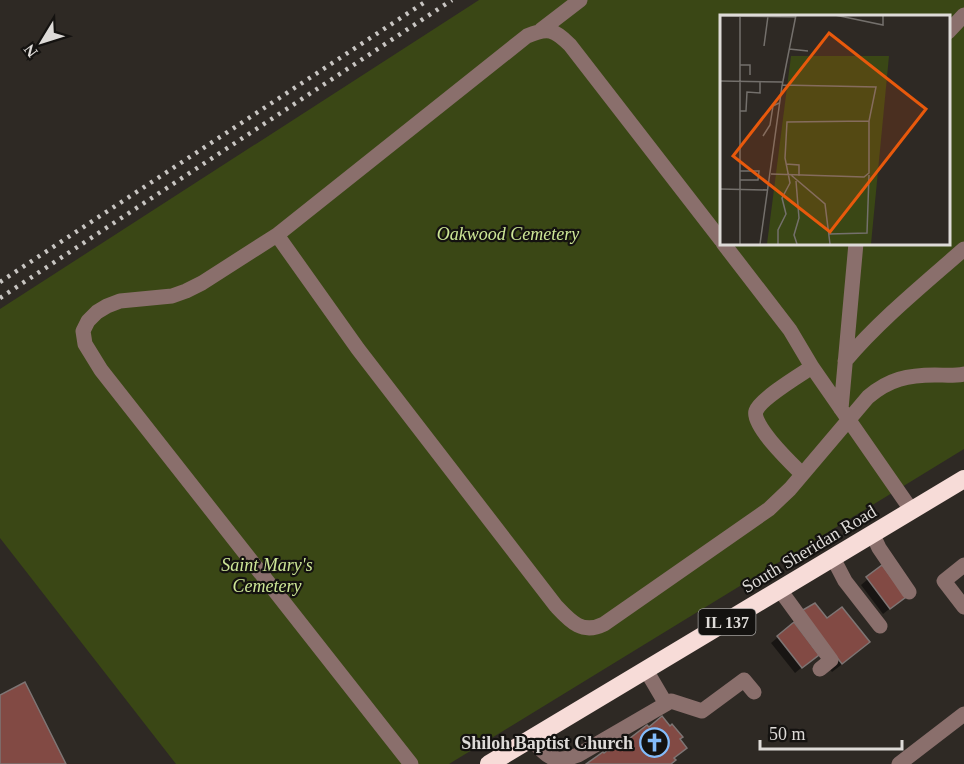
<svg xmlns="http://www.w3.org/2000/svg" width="964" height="764" font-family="Georgia,serif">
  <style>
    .green { fill: #3a4715; fill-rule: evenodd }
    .shadow { fill: #0007 }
    .building { fill: #824a44; stroke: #7e7574; stroke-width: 1.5 }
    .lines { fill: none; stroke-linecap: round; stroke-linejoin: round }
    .minor { stroke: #8a6f6c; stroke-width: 15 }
    .highway { stroke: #f7dcd8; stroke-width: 18 }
    .rail { stroke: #c8c5c2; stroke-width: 4.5; stroke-dasharray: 3 6; stroke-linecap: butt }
    .labels { text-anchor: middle; stroke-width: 4.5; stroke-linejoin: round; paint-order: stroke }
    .shield { fill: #141210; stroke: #a19f9c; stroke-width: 1.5 }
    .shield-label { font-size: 16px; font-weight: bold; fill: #dedbd8 }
    .park-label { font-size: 18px; font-style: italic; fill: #cde696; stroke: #141210 }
    .street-label { font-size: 18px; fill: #dedbd8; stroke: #141210 }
    .poi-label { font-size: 18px; font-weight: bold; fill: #dedbd8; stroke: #141210; text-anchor: end }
    .inset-road { fill: none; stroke: #74706c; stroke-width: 1.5 }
    .view { fill: #e8590c; fill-opacity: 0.15; stroke: #e8590c; stroke-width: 3 }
    .inset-edge { fill: none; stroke: #dedbd8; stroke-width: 3 }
  </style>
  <rect width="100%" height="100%" fill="#2e2924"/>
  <path class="green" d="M479,0h485v449l-515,315h-273l-176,-226v-229zM721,16h227v227h-227z"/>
  <path class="shadow" d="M882,567l15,36 -14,11 -22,-29z
    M801,612l26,8 41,22 -10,10 -26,20 -14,-18 -23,19 -24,-30 23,-19 -2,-2z"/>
  <path class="building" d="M882,565l24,32 -16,12 -24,-32z
    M815,603l12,15 15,-11 28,35 -28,22 -41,-53z
    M794,622l25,33 -17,13 -25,-32z
    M25,682l41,82h-66v-69z
    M662,716l8,10 2,-2 11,13 -3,2 7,9 -13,10 2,2 -5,4h-85l17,-12 1,1 4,-3 1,1 5,-4 2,2 31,-24 2,2z"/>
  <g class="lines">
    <path class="minor" d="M541,30l39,-30
      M948,32l16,-17
      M277,235l81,114 198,257c14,15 26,29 48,18l165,-115 21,-20 78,-92c21,-18 40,-22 67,-22 10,0 20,1 29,-1
      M723,243l67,87 22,37 100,144
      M845,361c36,-42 78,-76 119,-112
      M841,409l15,-166
      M802,474c-10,-10 -51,-49 -46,-63 4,-12 44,-36 56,-44
      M873,535l6,13 30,44
      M833,558l12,23 35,45
      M964,565l-20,16 20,26
      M780,590l51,70 -11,9
      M646,670l20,34
      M532,739c15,19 22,25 46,16l93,-54 31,10 42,-31 10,12
      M411,764l-310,-394 -16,-26 -2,-13 5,-10 9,-9 10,-6 13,-5 52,-5 14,-5 16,-8 75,-48 250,-199c21,-9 27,-7 43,9l151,195
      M899,764l65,-50"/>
    <path class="highway" d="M489,764l475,-285"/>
    <path class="rail" d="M0,282l428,-282
      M0,298l452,-298"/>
  </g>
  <defs>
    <symbol id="church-ring" viewBox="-11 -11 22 22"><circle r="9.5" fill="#141210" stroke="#83bcfb" stroke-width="1.5"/><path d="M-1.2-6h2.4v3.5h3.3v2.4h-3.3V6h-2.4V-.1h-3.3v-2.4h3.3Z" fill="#83bcfb"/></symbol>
  </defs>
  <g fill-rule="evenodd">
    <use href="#church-ring" x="638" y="726" width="33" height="33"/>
  </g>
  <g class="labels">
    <rect class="shield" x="698.5" y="609" width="57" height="26" rx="4.5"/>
    <g class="shield-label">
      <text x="727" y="628">IL 137</text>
    </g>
    <g class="park-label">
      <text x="508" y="240">Oakwood Cemetery</text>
      <text x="267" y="571">Saint Mary's<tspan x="267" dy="21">Cemetery</tspan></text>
    </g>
    <g class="street-label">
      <text transform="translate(809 549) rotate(-31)" y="6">South Sheridan Road</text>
    </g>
    <g class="poi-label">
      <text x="633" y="749">Shiloh Baptist Church</text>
    </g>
  </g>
  <g transform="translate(720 15)">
    <rect width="230" height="230" fill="#2e2924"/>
    <path d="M71,41h98l-18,188h-104z" fill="#3a4715"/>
    <path class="inset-road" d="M115,0l48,10v-10M0,1l75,1M44,31l4,-30M69,34l19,2M20,50h10v10M0,66l62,1M20,96h6l1,-19 13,1v-12M43,121l7,-11 3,-19 6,-3M66,149l13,1v11M51,159l93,3 5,-4v-52l7,-34 -94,-2M71,160l34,29 5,40M20,165h18l1,-9h-19M76,166l3,37 -5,17 3,9M0,174l48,1M109,219l38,-1 2,-58M20,229v-229M40,229l22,-158 14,-71M58,229v-14l8,-16 -4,-16 8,-15 -5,-25 2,-36 82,-1"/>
    <path class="view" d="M109,18l97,76 -96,123 -97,-76z"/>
    <rect width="230" height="230" class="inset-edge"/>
  </g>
  <g transform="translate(42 42) rotate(232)" stroke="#141210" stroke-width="4.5" paint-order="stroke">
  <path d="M0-4.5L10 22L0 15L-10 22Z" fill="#dedbd8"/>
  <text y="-9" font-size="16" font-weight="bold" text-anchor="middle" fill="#dedbd8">N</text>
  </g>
  <path d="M760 740v9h142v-9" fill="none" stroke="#dedbd8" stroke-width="3"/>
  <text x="769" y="740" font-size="18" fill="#dedbd8" stroke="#141210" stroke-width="4.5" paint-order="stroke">50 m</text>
</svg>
